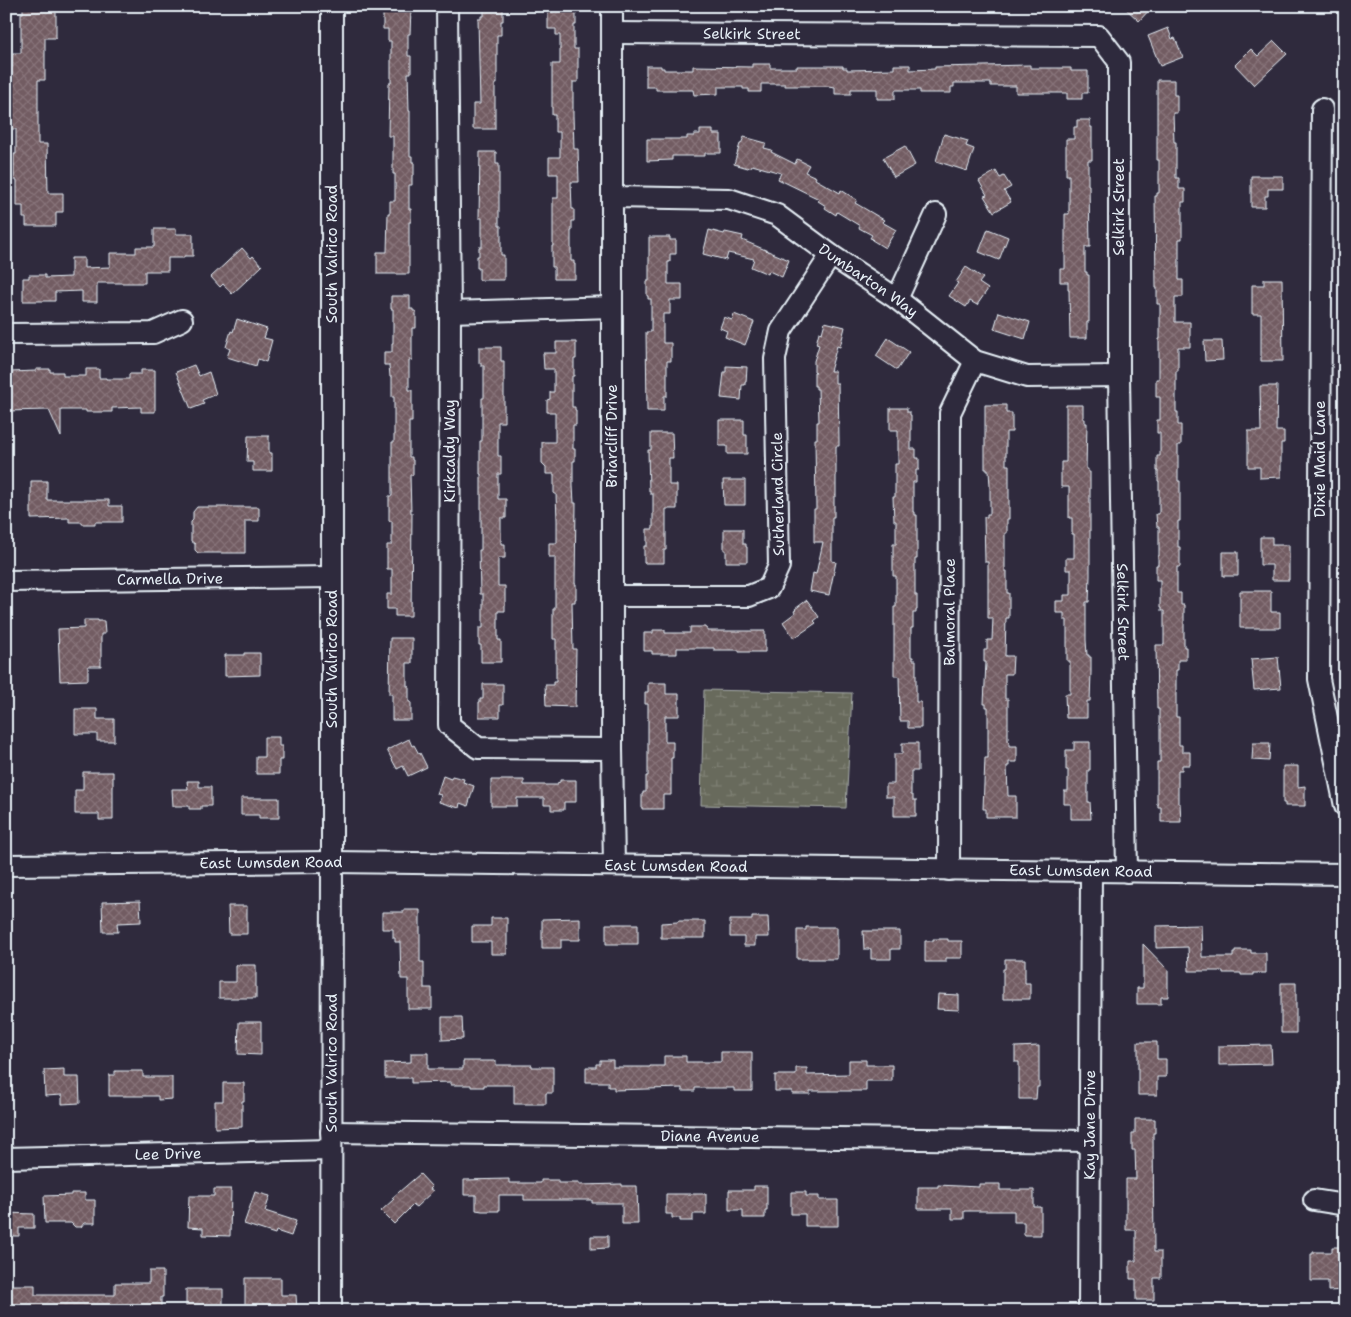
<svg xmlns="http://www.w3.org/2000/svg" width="1351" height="1317" font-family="'Shantell Sans',sans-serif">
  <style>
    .wetland { fill: url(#wetland-marsh); stroke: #a8aeaa }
    .building { fill: url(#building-cross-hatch); stroke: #e8f1f8 }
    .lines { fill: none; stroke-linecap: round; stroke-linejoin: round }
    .minor-casing { stroke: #e8f1f8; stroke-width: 24 }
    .minor { stroke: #2f2a3d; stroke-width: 20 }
    .labels { text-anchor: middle; stroke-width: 5; stroke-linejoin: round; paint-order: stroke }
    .street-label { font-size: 15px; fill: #e8f1f8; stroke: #2f2a3d }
  </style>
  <defs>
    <pattern id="wetland-marsh" width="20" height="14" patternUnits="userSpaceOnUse" patternTransform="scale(1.25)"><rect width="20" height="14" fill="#686a5c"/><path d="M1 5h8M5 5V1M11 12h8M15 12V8" fill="none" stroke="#7e8074"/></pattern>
    <pattern id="building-cross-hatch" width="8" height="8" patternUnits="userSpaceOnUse" patternTransform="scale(1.25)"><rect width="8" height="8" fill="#725b62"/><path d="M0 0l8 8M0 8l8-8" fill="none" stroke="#867379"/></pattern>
  </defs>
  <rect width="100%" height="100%" fill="#2f2a3d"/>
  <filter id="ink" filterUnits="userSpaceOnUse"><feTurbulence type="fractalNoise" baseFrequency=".02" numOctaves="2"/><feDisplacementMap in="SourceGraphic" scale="10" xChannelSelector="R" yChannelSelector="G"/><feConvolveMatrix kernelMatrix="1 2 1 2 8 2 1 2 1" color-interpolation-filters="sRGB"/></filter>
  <g filter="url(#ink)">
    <path class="wetland" d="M704,690l148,3 -6,115 -145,-3z"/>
    <path class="building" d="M23,6h33v32h-11v42h-7v64h9l1,49h15v19h-7v14h-30v-8h-3v-12h-6v-26h-3v-26h2v-25h-10v-62h6v-14h9v-40h2z
      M484,6h19v15h-2v14h-4v49h-2v45h-22v-25h7l-2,-85h3v-3h3z
      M553,6h21v6h2v13h-2v24h4v33h-5v33l1,34h4l1,33h-8l1,27h2v12h-2v10h-1v30h3v3h1v15h-21v-12h-2v-21h1v-48h5v-24h-9v-17h11v-25h-5v-17h-3v-51h8v-29h-4v-6h-8v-17h5z
      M1123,6h30l-14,15z
      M391,9h20l-1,25h-2v22h3v17h-3l1,38h1v45h2v6h2v13h-2v10h-3v24h2v13h-2v52h-32v-22h10l1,-39h2v-12h5v-27h-2v-38h-5l1,-53h2v-42h-3v-12h-5v-18l8,-1z
      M1168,28l4,11 3,-1 8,19 -23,9 -12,-30z
      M1274,41l13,13 -33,31 -19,-20 16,-16 7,7z
      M752,64h18v4h27v-2h46v2h4v2l47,-1v-4h16v5l25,-1v-2l48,-1 47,-1v3h41v3h17v22h-6v6h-15v-6h-51v-7h-25v-3h-37v4h-3v6h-31v-3h-25v9h-18v-10h-26v5h-16v-7l-7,-1h-43v-2h-24v8h-12v-3h-6v-2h-25v7l-24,1 -1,-5h-37v-3h-10v-21h15v2h3v2h29v-4l59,1z
      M1157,80h17v15h3v18h-4l1,29h2v36h3v11h6v13h-3v37h-3v41h4v17h-8v25h15v25h-12v24h-2v41h2v13h3v20h-3v36h2v40h-2v26h2v20h-3v26h4v12h3v42h2v13h-8v10h-2v47h3v28h3v7h8v13h-8v5h-4v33h2l1,19h-20v-15h-3v-3h-1v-42h3v-38h-1v-15h-2l-1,-64h8v-34h-3v-3h-1v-28h-4v-15h2v-9h1v-29h-2l-1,-13h3v-33h-1v-10h-1v-15h3v-23h-3v-13h3v-23h-4v-18h3v-40h1v-35h-3v-16h-1l-1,-92h2v-3h2v-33h-2z
      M1077,120h13v7h2v33h-4v25h1l1,62h-5v25h2v3h2v47h-2v16h-17l-1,-48h-1v-8h-8v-13h5v-55h4v-39h-3v-36h8v-12h3z
      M700,130h13v4h8v19h-16v3h-33v4l-25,1v-22h40v-3h7v-2h6z
      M944,134l24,7 -2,5 8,3 -7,22 -31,-10z
      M744,137l22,6 -2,5 8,2 -1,2 24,12 2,-5 12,6 -4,7 11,5 -1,2 25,14 1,-3 16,10 -2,3 29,17 -2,2 14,8 -11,18 -13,-8 1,-1 -3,-1 2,-3 -13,-7 1,-2 -23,-14 -1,3 -11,-7 1,-2 -8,-5 1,-2 -41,-20 3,-6 -29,-8 -1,2h-2l-1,1 -14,-4 6,-20h1z
      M905,146l10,19 -21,12 -11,-19z
      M480,152h16v12h3v62h2v29h3v25h-25v-12h-2v-12h2v-9h3v-29h-3z
      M996,171l4,7 4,-2 7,11 -7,4 7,11 -17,10 -10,-16 3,-1 -8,-14z
      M1251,176h32v13h-15v7h-3v11h-14z
      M154,229h22v5h17v22h-9v2h-16v13h-23v12h-48v19h-15v-11l-27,1v9h-32v-23h6v-3h16v3l26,-1v-19h13v10l26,-1v-14h26v-6h18z
      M988,229l20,8 -9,23 -20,-8z
      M709,230l15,4 1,-2 18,4 -1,4 47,20 -7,17 -13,-6 -1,3 -17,-7 3,-8 -26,-6 -2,7 -23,-6z
      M649,237h21v3h6v14h-6v8h-2v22h14v16h-12v14h-7v29h8v18h-4v35h-3v15h-17l-1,-79h5v-33h-3v-3h-1v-15h2z
      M242,248l9,10 2,-2 9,10 -30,28 -9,-10 -3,3 -9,-10z
      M966,267l17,11 -4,5 9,6 -11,16 -7,-4 -4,6 -17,-11 9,-13 -2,-1z
      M1264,279h18l1,82h-22v-47h-9v-29h12z
      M391,296h19v13h3v2h3v17h-4v32h-3v30h3v32h-3v35h3v3h1v15h-3l1,38h1l-1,103h-16v-7h-8v-15h5v-25h-5v-24h5v-24h-3v-25h3v-54h2v-45h-2v-20h-2l-1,-12h-5v-13h8v-9h1v-34h-2z
      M999,312l31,10 -5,17 -31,-10z
      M734,314l20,8 -9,23 -20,-8 2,-6 -7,-3 4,-11 8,3z
      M237,319l30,10 -3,9 8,2 -6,22 -8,-3 -2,7 -29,-9 3,-8 -4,-2 5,-16 2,1z
      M825,322l20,5 -5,20 -3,-1 -7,25h5v12h3l1,57v6h-3v50h-2v21h-2v44l4,1 -7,33 -19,-4 3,-18 3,1 7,-32h-9v-33h2l-1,-70h2v-17h2l-1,-33h-2v-3h-2v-14h2l-2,-1v-10l5,-16 -3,-1 3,-12 3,1z
      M888,338l21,14 -12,18 -21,-14z
      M1204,341h18l1,19 -18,1z
      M556,342h20v17h-2v17h-2v31h3v3h1v15h-3v24h2v12h-2v25l1,17h2l-1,81h1v15h-1v3h-3l1,47h3l-1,58 -29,-1 -1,-21h8v-3h3v-43h-3v-30h2v-52h-6v-14h8v-23l-1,-26h-2v-20h-8v-7l-4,-4v-21h13v-30h-8v-12l3,-1v-7h4v-23h-10l-1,-16h13z
      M479,347h22v14h3v61h-6v34h3v18h-3v25h8v19h-5v26h4v14h-7v28h7v25h-7v29h3v22h-20v-17h-2v-17h4v-34h-3l-1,-44h2v-76h-1v-33h2v-43h2v-32h-3v-3h-2z
      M194,365l5,11 10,-4 7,22 -14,6 2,4 -13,5 -15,-37z
      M726,366l21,1 -1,15h-1v3h-3l-1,15 -20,-2 3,-26h2z
      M36,369h14v3h13v4h23v-7h13v9h7v1h23v-5h12v-4h14v42h-14v-5l-29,1v4h-26v-2h-25v27l-12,-27 -43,1v-29h5v-10l25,-1z
      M1260,386h17l-1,45h8v12h-3v34l-21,1v-11h-12v-36h13z
      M985,405h21v8h6v19h-6v33h3v54h-2v14h-2v38h2v22h2v25h-3l-1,38h8l-1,18h-7v25h3v42h1v5h8v16h-8v4h-2l1,30h8v21h-30v-8h-3l2,-51h3v-51h-2v-3h-2l2,-42h-2v-12h3v-10h5l1,-22h-5v-56h-3l-1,-45h3v-3h3v-28l-1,-15h-2v-2h-2z
      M1066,405h17v14h2v4h2l-1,46h2v3h2v104l-1,26h-3v38l1,15h2v2h2v15l-1,29h-3v17h-21l-1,-24h5v-33h-3v-41h-3v-7h-8v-12h8v-6h7v-25h-5v-12h8v-24h-2v-16h-3v-31h-8v-25h5z
      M890,408h17v4h3v3h1v34h5v9h3v12h-3v12h-3v30h2v3h2v44h-2v36h2v15h-1v3h-3v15h-2v29h2v3h3v42h5v26h-13v-7h-8l-1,-45h-5v-69h2v-31h-3v-32h3v-23h-2l-1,-24h2v-33h3v-34h-8z
      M719,420h25v15h3v19h-20v-8h-8z
      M651,433h21l1,25h-4v27h8v24h-11v41h-2v13h-20v-17h3v-17h6v-35h-3v-3h-1l-1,-41h3z
      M248,436h21v17h3v18h-19v-9h-6z
      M723,480h22v25h-21z
      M31,481h16v19h62v6h13v16h-27v2h-13v-2h-13v-4l-38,1z
      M197,507h62v14h-14v32h-47l-3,-3v-6l-4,-3v-19l2,-2v-8z
      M724,529h19v15h3v3h1v15h-21v-12h-2z
      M1260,537h12v8h17v35h-17v-15h-12z
      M1223,552h15v24h-15z
      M1240,591h31v21h9v16h-40z
      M807,600l12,17 -5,4 2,2 -22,15 -11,-16 12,-9 -1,-2 2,-1 -1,-1z
      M84,620h14v1h6l1,13h-4v32h-13v14l-28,1 -2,-52 26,-1z
      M690,627h15v1h2v3h58v21h-26v-2h-25v-2h-37v6h-25v-3h-8v-18h9v-3h12v3h25z
      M390,638h22v25h-5v23h2v16h2v18h-19v-26h-3z
      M244,653h16v22l-35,1v-21h19z
      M1278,657l3,31 -27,2 -3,-31z
      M648,683h18v11h13v22h-14v26h8v16h-2v37h-8v14h-21v-15h1v-2h3v-16h2v-72h-3v-12h3z
      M483,684h20v21h-3v12h-21v-15h1v-3h3z
      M75,709h22v10h17v22h-17v-7h-22z
      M264,737h15v9h3v14h-3v14h-23v-17h8z
      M409,739l3,7 2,-1 5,9 1,-1 7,14 -19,9 -5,-10 -6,3 -10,-19z
      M1074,742h16v28h-2v32h2l1,17h-20v-15h-7v-13h4v-21h-2v-20h8z
      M902,743h16v28h-7v24h2v5h3v16h-22v-19h-8v-13h8v-30h8z
      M1253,743h17l-1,18 -17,-1z
      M1283,766h15v21l7,-1v20h-20v-3h-2z
      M83,772h30v48h-14v-6h-24v-24h8z
      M443,776l8,3 1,-3 12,3 -1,3 11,4 -6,20 -8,-3 -1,5 -20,-6 2,-7 -4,-1z
      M491,780h33v5h33v-2l3,-1v-2h16v22h-12v8h-13v-5h-7v-7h-27v8h-26z
      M187,781h12v6h12v19h-10v3h-12v-3h-16l-1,-17h16z
      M241,798h38v20h-20v-3h-18z
      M140,901l1,21 -24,1 1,9h-15l-1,-30z
      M228,906h19v28h-18z
      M404,910h16v52h4v26h8v21h-24v-30h-7l-1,-37h-5v-4h-2v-9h-11v-17h22z
      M752,917h16l1,20h-14v9h-11v-9h-14v-17h22z
      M491,918h16v36h-16v-12h-19v-16h19z
      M580,918v22h-19v8h-19v-29z
      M678,921h27v17h-44v-15l17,-1z
      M606,924h32v20h-32z
      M1201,925l1,32h31v-4h2v-3h16v3h15v20h-13v2h-12v-2h-18v-2h-34l-1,-24 -32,1v-22z
      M806,927h31v32h-40v-29h9z
      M863,931h37v18h-9v10h-20v-10h-7z
      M933,939h15v2h14v17h-16v4h-21v-21h8z
      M1143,944l25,26v27h-7v7h-24v-16h6z
      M1005,959h20v24h5v16h-27v-30h2z
      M236,965h20v33h-37v-16h17z
      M1281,983h15v50h-15z
      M938,994l21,1v15l-22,-1z
      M442,1017h20l1,22 -21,1z
      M239,1022h22v33l-23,-1z
      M1138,1042h19v17h9v18h-9v18h-19z
      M1271,1045l1,19 -53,1v-19z
      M1039,1046v41h-2l-1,12h-17v-37h-4v-15z
      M721,1052h31v39h-18v-3h-39v3h-13v-3l-68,2v-3h-6v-5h-22v-15h10v-3h4v-4h13v7h37v-1h14v-10h22v6h35z
      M411,1053h17v16h35v-8h33v4h36v2h21v26h-7v11h-32v-19h-30v2h-13v-2h-20v-3l-40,1v-5h-26v-15l26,-1z
      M849,1060h17v5h26v16h-26v10h-56v3h-18v-3h-17v-16h21v-7h11v7l42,-1z
      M64,1069v8h15l1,26 -18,1v-9l-17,1 -1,-26z
      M115,1071h28v6h29v22l-14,1v-4h-49v-21h6z
      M223,1083h21v18h-2v26l-27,1v-27h8z
      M1135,1119h20v14h-2l1,119h7v26h-7v22h-18v-21h-6v-18h6v-31h-10v-51h10l-1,-29h-3v-17h3z
      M420,1174l12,13 -2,2 3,2 -17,16 -3,-2 -19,19 -13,-13 13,-12 -2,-1z
      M509,1179v4h32v-3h17v3h21v2l43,-1v2h15l1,38h-16v-21h-30v-3h-68v-5h-25v16h-17l-6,-1v-15h-12v-15z
      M979,1184h21v6h34v17h7v28h-17v-13h-10v-11h-50v8h-12v-10h-34v-22h20v-2l41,2z
      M754,1186h13v24h-2v8h-22v-8h-14v-20h25z
      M214,1189h17l-1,47 -27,-1v-7l-15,-1 1,-31h25z
      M255,1192l15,4 -5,15 31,10 -5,15 -15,-5 -1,3 -31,-10z
      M791,1192h15v4h13v4h19v26h-33v-12h-14z
      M71,1193h14v7h10v23h-11l-3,4h-6l-4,-4h-26l-1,-27 27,-1z
      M666,1194h40v20h-13v7h-13v-3h-8v-4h-6z
      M6,1213l28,1v14h-15v8h-13z
      M591,1236h17v12l-17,1z
      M1332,1247h13v43l-17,1v-10h-17v-27h2v-2h19z
      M149,1271h14v26h-2v12h-28v2h-119v-1h-8v-25h29v10h80v-12h34z
      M245,1278h36v17h15l1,16h-18v-5h-34z
      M186,1289h37v20h-28v-2h-9z"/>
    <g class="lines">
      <defs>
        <g id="minor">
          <path d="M447,6l3,306 -1,413 29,23 134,1"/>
          <path d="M612,6v743l2,116"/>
          <path id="s1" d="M612,33l487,3 20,26v314l8,496"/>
          <path d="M1322,109l-3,570 26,127"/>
          <path id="s2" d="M612,197l117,2 48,16 54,40 66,44 78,62 52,16 92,-1"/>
          <path d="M897,299l39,-85"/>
          <path d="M450,312l162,-5"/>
          <path d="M6,334l147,-1 29,-13"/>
          <path id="s3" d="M6,581l326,-4"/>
          <path d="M612,596h137l20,-8 10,-22 -4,-207 6,-28 50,-76"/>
          <path id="s4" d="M6,865l326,-3 1013,12"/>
          <path id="s5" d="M949,870l1,-457 25,-52"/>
          <path id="s6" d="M331,1132l758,9"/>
          <path id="s7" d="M6,1158l325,-8"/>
          <path d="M1314,1200l31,5"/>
          <path id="s8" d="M331,1311l1,-449v-856"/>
          <path id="s9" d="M1089,1311l2,-440"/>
        </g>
      </defs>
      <use href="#minor" class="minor-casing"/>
      <use href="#minor" class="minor"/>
    </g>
  </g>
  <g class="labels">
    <g class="street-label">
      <text dy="5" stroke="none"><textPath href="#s1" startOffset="140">Selkirk Street</textPath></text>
      <text transform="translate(1119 207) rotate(-90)" y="5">Selkirk Street</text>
      <text transform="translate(332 254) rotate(-90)" y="5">South Valrico Road</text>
      <text dy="5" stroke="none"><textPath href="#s2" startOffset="280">Dumbarton Way</textPath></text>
      <text transform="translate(612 436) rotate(-90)" y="5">Briarcliff Drive</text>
      <text transform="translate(450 451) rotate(-90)" y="5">Kirkcaldy Way</text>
      <text transform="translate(1320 459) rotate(-90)" y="5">Dixie Maid Lane</text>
      <text transform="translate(778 494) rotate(-91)" y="5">Sutherland Circle</text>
      <text dy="5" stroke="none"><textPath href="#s3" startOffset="164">Carmella Drive</textPath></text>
      <text dy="5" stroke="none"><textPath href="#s1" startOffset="1070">Selkirk Street</textPath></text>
      <text dy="5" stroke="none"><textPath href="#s5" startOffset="258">Balmoral Place</textPath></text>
      <text transform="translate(332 659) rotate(-90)" y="5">South Valrico Road</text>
      <text dy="5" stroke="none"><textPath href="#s4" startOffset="265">East Lumsden Road</textPath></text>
      <text dy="5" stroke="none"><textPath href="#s4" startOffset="670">East Lumsden Road</textPath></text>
      <text dy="5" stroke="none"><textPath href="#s4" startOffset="1075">East Lumsden Road</textPath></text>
      <text dy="5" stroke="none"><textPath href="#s8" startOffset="248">South Valrico Road</textPath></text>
      <text dy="5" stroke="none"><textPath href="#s9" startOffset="186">Kay Jane Drive</textPath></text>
      <text dy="5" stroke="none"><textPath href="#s6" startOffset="379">Diane Avenue</textPath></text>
      <text dy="5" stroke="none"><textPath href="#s7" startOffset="162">Lee Drive</textPath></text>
    </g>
  </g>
  <rect width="1351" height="1317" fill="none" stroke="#2f2a3d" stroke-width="25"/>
  <rect x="12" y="12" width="1326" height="1292" fill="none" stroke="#e8f1f8" stroke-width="2" filter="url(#ink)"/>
</svg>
